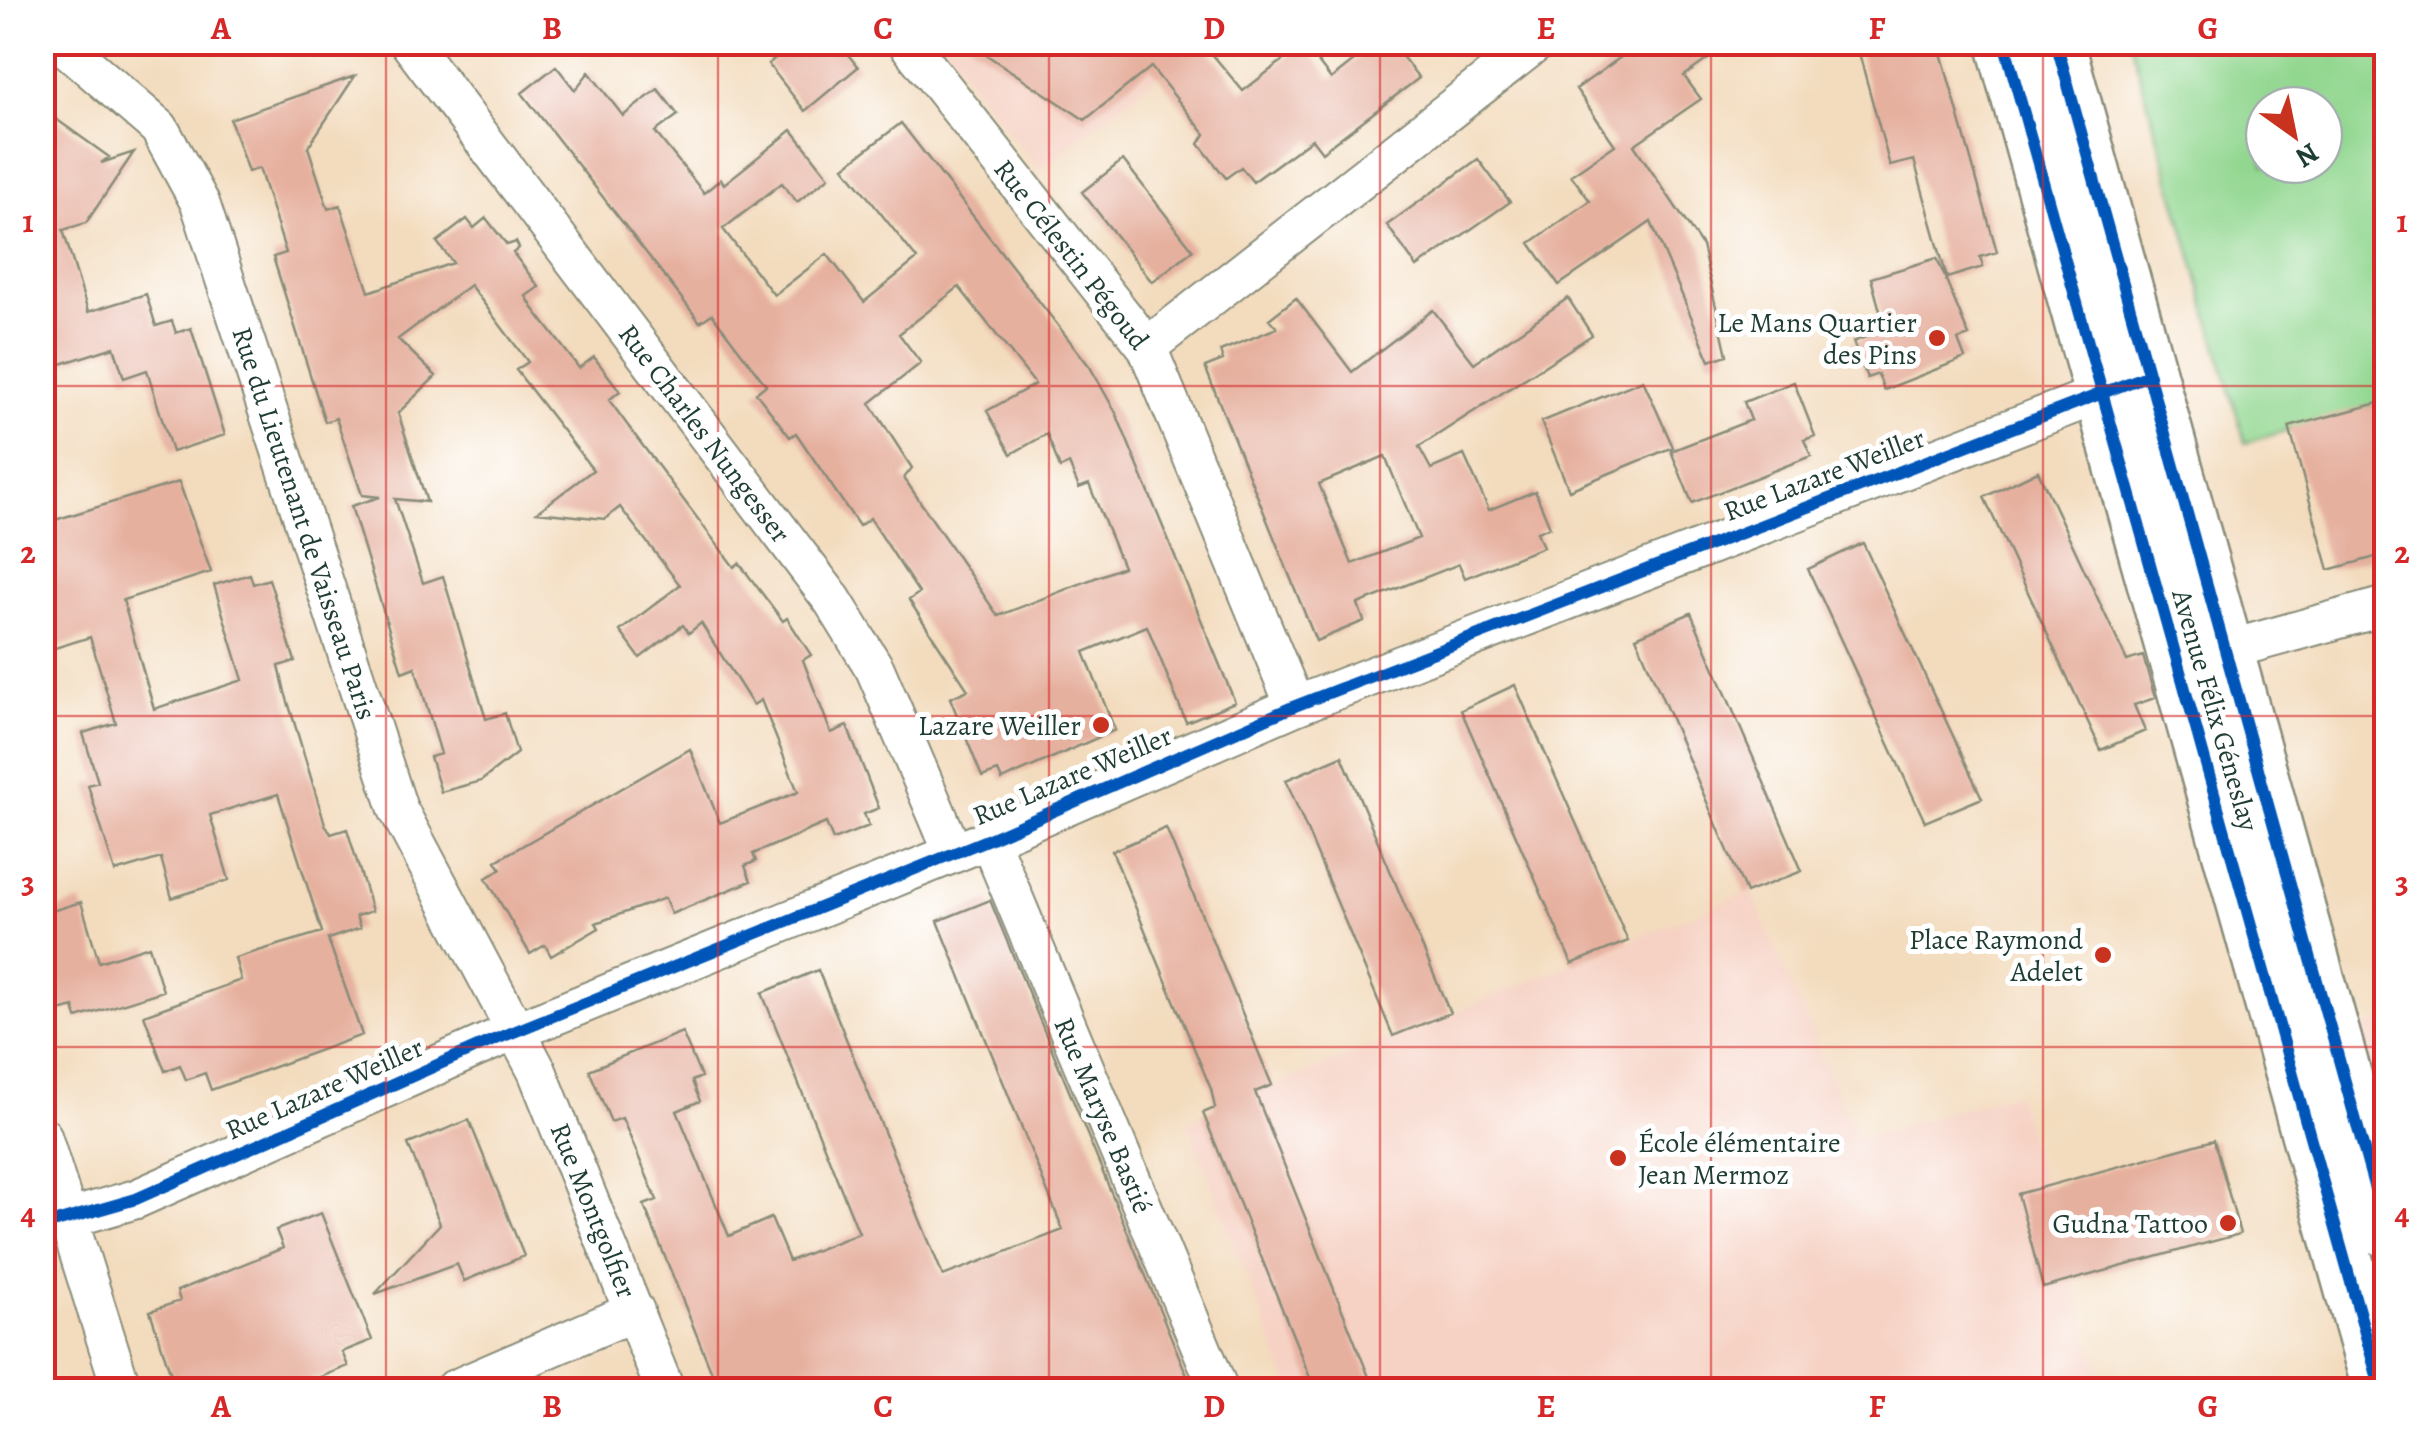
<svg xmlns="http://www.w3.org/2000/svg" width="2429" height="1433" font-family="Alegreya,serif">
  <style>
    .built { fill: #f6d2c4 }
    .green { fill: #92d790; stroke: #588a62; stroke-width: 2.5; fill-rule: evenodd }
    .building { fill: #e6b09f; fill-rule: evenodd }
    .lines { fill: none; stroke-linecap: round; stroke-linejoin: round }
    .street-casing { stroke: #898c79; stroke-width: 42 }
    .primary-casing { stroke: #898c79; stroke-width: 60 }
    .street { stroke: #fff; stroke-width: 38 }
    .primary { stroke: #fff; stroke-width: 55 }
    .cycleway-casing { stroke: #fff; stroke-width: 19 }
    .cycleway { stroke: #0057b8; stroke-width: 12 }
    .grid { fill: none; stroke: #d62828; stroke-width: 2.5; stroke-opacity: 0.55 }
    .poi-dot { fill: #c8321e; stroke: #fff; stroke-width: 4 }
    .labels { text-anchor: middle; stroke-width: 10; stroke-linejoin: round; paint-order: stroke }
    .street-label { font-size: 28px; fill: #1f3d34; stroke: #fff }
    .poi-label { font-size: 28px; fill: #1f3d34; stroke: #fff; text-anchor: end }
    .neatline { fill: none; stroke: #d62828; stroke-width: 4 }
    .grid-label { font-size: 32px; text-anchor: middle; font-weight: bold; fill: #d62828 }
  </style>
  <rect width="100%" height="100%" fill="#fff"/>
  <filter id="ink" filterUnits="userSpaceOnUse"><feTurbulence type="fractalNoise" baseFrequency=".01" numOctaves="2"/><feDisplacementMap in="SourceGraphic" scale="20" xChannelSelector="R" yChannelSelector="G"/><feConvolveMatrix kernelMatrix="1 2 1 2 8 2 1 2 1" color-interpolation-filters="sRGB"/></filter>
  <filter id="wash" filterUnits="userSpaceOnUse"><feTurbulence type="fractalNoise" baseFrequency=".0048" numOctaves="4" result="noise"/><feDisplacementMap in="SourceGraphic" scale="40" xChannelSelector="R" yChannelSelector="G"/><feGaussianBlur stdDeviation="2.25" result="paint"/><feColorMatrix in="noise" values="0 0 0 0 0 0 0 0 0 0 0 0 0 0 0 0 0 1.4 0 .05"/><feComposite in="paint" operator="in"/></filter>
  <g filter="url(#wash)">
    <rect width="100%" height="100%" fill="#f3dcbe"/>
    <path class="built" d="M941,43h257l-159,128z
      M1751,891l107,249 158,-48 89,298h-814l-104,-268z
      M2386,1020v209l-54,-194z"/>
    <path class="green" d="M2131,43h255v358l-141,42zM2264,105h60v60h-60z"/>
    <g id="blocks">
      <path class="building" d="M796,42h42l20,25 -53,44 -37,-47z
        M967,42h235l41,49 61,-47 27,35 47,-37h13l28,36 -97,74 -10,-13 -59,43 -12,-15 -15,11 -27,-34 6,-10 -54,-67 -66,53z
        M1642,42h90l-48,34 17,23 -67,46 68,101 25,109 -17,6 -59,-139 -92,63 -29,-42 60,-42 -19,-26 44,-30 -39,-56z
        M1856,42h82l59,210 -17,5 3,10 -36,11 -33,-118 -24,6z
        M556,66l19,24 14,-18 34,44 35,-27 20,26 -23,17 49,61 17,-14 3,5 68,-54 37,47 -32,25 -15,-19 -59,46 51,66 53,-41 37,48 53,-43 -73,-92 57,-44 189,244 26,46 119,289 -49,20 -39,-96 -63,26 31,78 -113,50 -4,-9 -16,6 -32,-79 18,-8 -59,-90 10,-7 -49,-75 -11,8 -63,-93 -6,4 -34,-44 10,-8 -54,-71 -12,8 -178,-229zM959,287l76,97 -48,27 24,43 36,-20 13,34 9,-4 10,24 10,-4 34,83 -125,49 -94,-138 8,-10 -42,-65 51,-40 -22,-29z
        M355,76l-47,71 20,62 12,-4 29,87 84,-29 -16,-21 30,-23 7,9 12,-10 21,27 9,-3 3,6 -6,5 26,34 -13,9 7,12 46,60 15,-11 26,34 -11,9 25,34 100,133 5,-4 44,58 4,-3 24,37 -8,5 28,73 16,-7 32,82 -15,6 5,12 -36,14 -7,-17 -73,31 3,7 -11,5 6,15 -80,33 -6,-16 -69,25 3,5 -48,28 -6,-11 -15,9 -44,-76 15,-9 -5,-8 194,-112 30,74 78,-31 -37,-92 -8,5 -52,-82 -12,10 -6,-8 -43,33 -20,-27 60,-46 -60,-78 -15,12 -68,-7 56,-42 -77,-100 12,-8 -58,-77 -72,54 38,37 -38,37 29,89 -32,-3 28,84 20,-7 43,143 19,-6 12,40 -36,28 -40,11 -11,-35 11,-3 -26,-87 -13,5 -51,-166 29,-9 -18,-2 -26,-77 -11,4 -52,-165 13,-4 -27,-85 -11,4 -18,-53z
        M42,109l67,48 -8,6 33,-11 -48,71 -23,7 25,82 58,-18 10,32 16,-5 4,12 15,-5 34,107 -53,17 -25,-82 -23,8 -10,-31 -72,23z
        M1478,159l32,43 -93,65 -30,-42z
        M1123,160l70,90 -41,32 -70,-90z
        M1937,258l32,78 -11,4 7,18 -81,32 -6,-16 -11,4 -14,-36 32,-13 -14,-51z
        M1296,298l56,74 81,-62 41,53 94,-65 24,37 -173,112 12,22 33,-14 25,55 46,-19 15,36 -13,5 6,15 -78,31 -6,-14 -101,40 6,17 -48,20 -111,-274 18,-7 -3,-9 57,-23 -8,-9zM1385,456l34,82 -67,26 -33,-80z
        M1643,380l30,67 -104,43 -28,-68z
        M1794,382l21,54 -11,4 7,16 -119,47 -21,-52 80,-31 -7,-18z
        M2386,401v153l-57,16 -40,-143z
        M2038,471l89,190 16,-5 12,42 -21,7 11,26 -44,19 -117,-253z
        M179,482l32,90 -88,28 31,109 89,-29 -29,-95 36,-11 3,10 16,-5 26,82 -16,5 6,26 40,132 6,10 16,-5 25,82 -16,5 4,12 -32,11 34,96 -151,55 -6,-17 -19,7 -6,-15 -15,6 -21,-56 97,-35 -6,-22 87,-26 -44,-138 -68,21 19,65 -57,18 -11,-40 -46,14 -27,-87 10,-3 -15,-49 33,-10 -26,-86 -48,15v-128z
        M1863,543l119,255 -57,24 -117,-253z
        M1691,613l111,258 -56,22 -110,-256z
        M1515,685l113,256 -56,23 -111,-254z
        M1342,756l108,257 -57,23 -107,-256z
        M1166,828l106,257 -17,7 116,290 -22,8h-34l-112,-277 12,-5 -4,-19 -99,-238z
        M990,900l203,490h-474l-75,-185 13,-5 -35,-82 -11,4 -22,-52 93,-38 19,45 -9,4 8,20 -23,10 52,125 42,-18 18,43 70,-28 -97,-240 56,-23 125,306 120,-46 -125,-309z
        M81,902l18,60 50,-16 14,45 -86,27 -3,-11 -15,4 -17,-53v-44z
        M469,1120l55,136 -60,25 -7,-17 -82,30 65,-70 -32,-80z
        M2214,1140l26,94 -197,54 -25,-94z
        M321,1213l51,127 -30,12 6,14 -60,24h-112l-26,-79 30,-10 -3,-10 106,-43 -7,-18z"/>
    </g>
  </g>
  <g filter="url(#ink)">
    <use href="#blocks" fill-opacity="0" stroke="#898c79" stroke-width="2.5"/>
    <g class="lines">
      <defs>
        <path id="street" d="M60,42l99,86 41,75 198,606 139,262 128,319
          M409,42l424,559 42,68 78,183
          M907,42l240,305 148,359
          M1147,347l390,-305
          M2206,656l180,-50
          M989,839l230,551
          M42,1136l80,254
          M42,1226l94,-27 353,-157 500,-203 306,-133 828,-321
          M453,1390l182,-79"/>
        <path id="primary" d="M2004,42l377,1348
          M2056,42l330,1187"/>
      </defs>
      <use href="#street" class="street-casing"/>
      <use href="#primary" class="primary-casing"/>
      <use href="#street" class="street"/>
      <use href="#primary" class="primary"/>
      <defs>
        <path id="cycleway" d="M2004,42l377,1348
          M2056,42l330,1187
          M42,1226l94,-27 353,-157 500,-203 306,-133 854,-331"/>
      </defs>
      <use href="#cycleway" class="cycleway-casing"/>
      <use href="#cycleway" class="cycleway"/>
    </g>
  </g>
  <path class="grid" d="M386,42v1348M718,42v1348M1049,42v1348M1380,42v1348M1711,42v1348M2043,42v1348M42,386h2344M42,716h2344M42,1047h2344"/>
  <g class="poi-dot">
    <circle cx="1937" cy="338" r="10"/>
    <circle cx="1101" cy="725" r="10"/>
    <circle cx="2103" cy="955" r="10"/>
    <circle cx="1618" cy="1158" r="10"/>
    <circle cx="2228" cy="1223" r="10"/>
  </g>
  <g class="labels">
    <g class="street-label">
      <text transform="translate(1072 254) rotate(52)" y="10">Rue Célestin Pégoud</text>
      <text transform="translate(705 433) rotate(53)" y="10">Rue Charles Nungesser</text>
      <text transform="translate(1824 474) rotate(-21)" y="10">Rue Lazare Weiller</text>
      <text transform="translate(305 523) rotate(72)" y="10">Rue du Lieutenant de Vaisseau Paris</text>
      <text transform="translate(2216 710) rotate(74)" y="10">Avenue Félix Géneslay</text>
      <text transform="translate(1072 775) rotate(-23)" y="10">Rue Lazare Weiller</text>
      <text transform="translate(324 1088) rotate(-24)" y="10">Rue Lazare Weiller</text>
      <text transform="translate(1104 1115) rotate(67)" y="10">Rue Maryse Bastié</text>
      <text transform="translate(594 1210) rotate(68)" y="10">Rue Montgolfier</text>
    </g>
    <g class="poi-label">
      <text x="1917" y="332">Le Mans Quartier<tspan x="1917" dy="32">des Pins</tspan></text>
      <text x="1081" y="735">Lazare Weiller</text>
      <text x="2083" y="949">Place Raymond<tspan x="2083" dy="32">Adelet</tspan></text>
      <text x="1638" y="1152" text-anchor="start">École élémentaire<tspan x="1638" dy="32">Jean Mermoz</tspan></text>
      <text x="2208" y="1233">Gudna Tattoo</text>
    </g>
  </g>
  <rect width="2429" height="1433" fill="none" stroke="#fff" stroke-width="110"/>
  <g transform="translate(2294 135) rotate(147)"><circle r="48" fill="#ffffff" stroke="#a5b1ae" stroke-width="2.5"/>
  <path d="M0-8L18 38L0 25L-18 38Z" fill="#c8321e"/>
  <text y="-15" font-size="28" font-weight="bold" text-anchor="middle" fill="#1f3d34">N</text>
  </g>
  <rect x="55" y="55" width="2319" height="1323" class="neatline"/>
  <g class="grid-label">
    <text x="221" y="39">A</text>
    <text x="552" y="39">B</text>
    <text x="883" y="39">C</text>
    <text x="1214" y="39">D</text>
    <text x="1546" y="39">E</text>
    <text x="1877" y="39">F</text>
    <text x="2208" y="39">G</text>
    <text x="28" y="232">1</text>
    <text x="2402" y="232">1</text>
    <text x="28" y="563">2</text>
    <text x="2402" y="563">2</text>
    <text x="28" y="893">3</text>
    <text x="2402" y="893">3</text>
    <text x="28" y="1224">4</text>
    <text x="2402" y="1224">4</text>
    <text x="221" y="1417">A</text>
    <text x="552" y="1417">B</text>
    <text x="883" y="1417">C</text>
    <text x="1214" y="1417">D</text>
    <text x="1546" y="1417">E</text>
    <text x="1877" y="1417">F</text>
    <text x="2208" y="1417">G</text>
  </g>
</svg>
